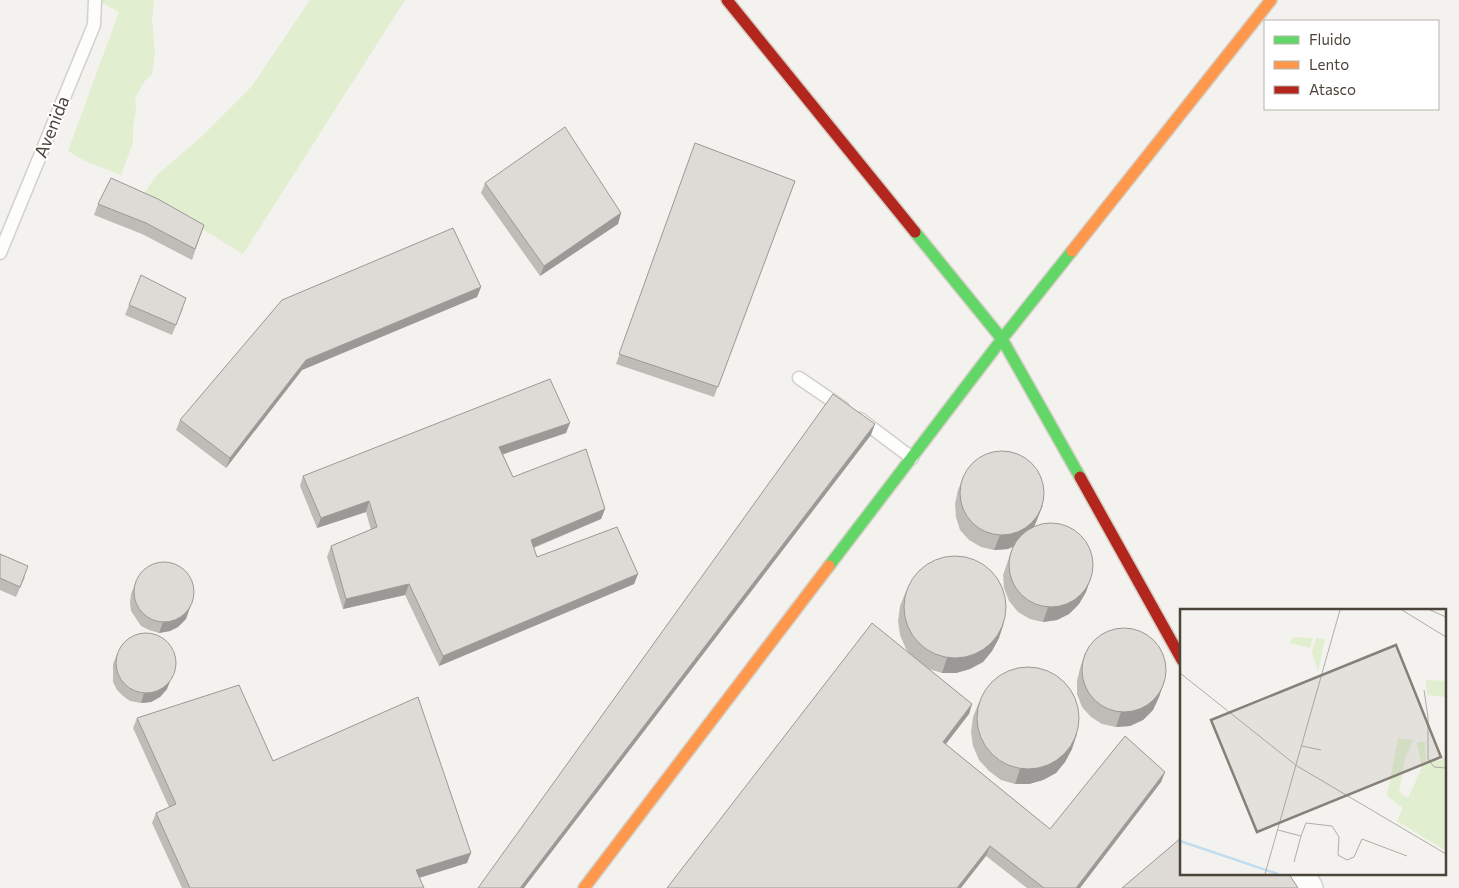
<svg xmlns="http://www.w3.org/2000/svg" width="1459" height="888" font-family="Commissioner,sans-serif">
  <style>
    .green { fill: #e1eecf }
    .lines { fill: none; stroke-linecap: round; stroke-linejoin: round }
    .lane-casing { stroke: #d2d0cb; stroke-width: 15 }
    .street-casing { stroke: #d2d0cb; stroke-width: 28 }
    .fast-casing { stroke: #d3cfc5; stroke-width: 14 }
    .slow-casing { stroke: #d3cfc5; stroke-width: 14 }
    .jam-casing { stroke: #d3cfc5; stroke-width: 14 }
    .lane { stroke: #fdfdfc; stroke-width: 12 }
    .street { stroke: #fdfdfc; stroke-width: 25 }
    .fast { stroke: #63d668; stroke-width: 11 }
    .slow { stroke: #ff974d; stroke-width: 11 }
    .jam { stroke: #b3261e; stroke-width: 11 }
    .wall { fill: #bfbcb8 }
    .shaded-wall { fill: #9b9996 }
    .building { fill: #dedbd6; stroke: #9b9996 }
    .labels { text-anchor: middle; stroke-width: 4; stroke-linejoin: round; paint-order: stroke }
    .street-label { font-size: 18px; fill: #4b4439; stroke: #fff }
    .inset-river { fill: none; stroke: #c0ddf1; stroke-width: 2.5 }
    .inset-road { fill: none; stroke: #b0aca6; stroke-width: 1 }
    .view { fill: #868178; fill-opacity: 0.15; stroke: #868178; stroke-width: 2.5 }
    .inset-edge { fill: none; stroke: #4b4439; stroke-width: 2.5 }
  </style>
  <rect width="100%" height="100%" fill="#f4f2ee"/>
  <path class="green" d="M96,0h58l-2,19 3,34 -3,21 -8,8 -9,16 1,13 -3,16v16l-12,32 -36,-14 -17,-10 51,-139z
    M310,0h95l-162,254 -67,-41 -34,-17 14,-20 43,-37 53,-53z"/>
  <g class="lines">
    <defs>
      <path id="lane" d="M0,253l94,-228 1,-25
        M799,378l44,30
        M860,419l52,39"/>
      <path id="street" d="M1302,874l8,14"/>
      <path id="fast" d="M915,232l87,107 78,138
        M829,566l173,-227 70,-88"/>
      <path id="slow" d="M1072,251l199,-251
        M584,888l245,-322"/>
      <path id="jam" d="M727,0l188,232
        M1080,477l102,183"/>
    </defs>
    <use href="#lane" class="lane-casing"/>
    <use href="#street" class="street-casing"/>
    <use href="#fast" class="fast-casing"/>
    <use href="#slow" class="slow-casing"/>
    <use href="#jam" class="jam-casing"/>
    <use href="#lane" class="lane"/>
    <use href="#street" class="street"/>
    <use href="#fast" class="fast"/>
    <use href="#slow" class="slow"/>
    <use href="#jam" class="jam"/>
  </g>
  <path class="wall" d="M695,143l100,38 -81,216 -98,-33z
    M485,183l136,30 -3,11 -78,52 -59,-83z
    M98,204l106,21 -12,35 -50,-26 -48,-19z
    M481,287l-4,10 -175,73 -76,98 -50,-38 4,-10z
    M129,305l54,3 -11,27 -47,-20z
    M566,433l-63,21 10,23 92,32 -4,10 -67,29 3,9 101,17 -4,10 -195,82 -34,-71 -62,14 -16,-52 4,-11 40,-16 -5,-18 -49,16 -17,-42 3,-10z
    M964,475l73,45 -3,7 57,50 -5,15 -7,12 -10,10 -12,6 -14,2 -13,-3 -12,-7 -9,-11 -5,-13 -1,-13 10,-29 -5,3 -14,1 -13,-3 -12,-7 -9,-10 -4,-13 -1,-13 3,-14z
    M0,554l25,23 -9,20 -16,-7z
    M135,584l51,35 -8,8 -8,4 -11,2 -10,-3 -8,-4 -10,-15 -1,-8 1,-9z
    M906,591l93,47 -7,13 -9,11 -13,7 -14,4h-14l-13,-4 43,35 -3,10 -24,30 105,85 115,-57 -4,10 -81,106h-53l-41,-32 -77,-203 -3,-4 -6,-14 -2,-14 2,-15z
    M1085,653l79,29 -5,15 -6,13 -10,10 -13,6 -14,1 -14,-3 -11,-7 -9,-10 -5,-13v-13l3,-13z
    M117,654l50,35 -7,8 -9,5 -10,1 -11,-2 -7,-5 -6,-6 -4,-8v-18z
    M979,702l93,47 -7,13 -9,11 -13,7 -14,4h-14l-14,-4 -12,-9 -10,-11 -6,-14 -2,-14 2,-15z
    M137,718l136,43 194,102 -48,15 5,10h-242l-30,-65 4,-10 13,-6 -36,-79z"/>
  <path class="shaded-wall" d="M621,213l-3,11 -78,52 4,-10z
    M481,287l-4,10 -175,73 -76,98 4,-10 76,-98z
    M570,423l-4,10 -71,24 4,-10z
    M875,424l-4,11 -347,453h-4z
    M369,501l-3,11 -49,16 4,-10z
    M1043,505l-6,15 -6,13 -10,10 -13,6 -14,1 6,-15z
    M605,509l-4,10 -74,31 4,-10z
    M638,574l-4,10 -195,82 4,-10z
    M1091,577l-5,15 -7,12 -10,10 -12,6 -14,2 5,-15z
    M409,584l-4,11 -62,14 3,-10z
    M193,599l-7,20 -8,8 -8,4 -11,2 4,-11z
    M1004,623l-5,15 -7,13 -9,11 -13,7 -14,4h-14l5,-15z
    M175,669l-8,20 -7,8 -9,5 -10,1 3,-10z
    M1164,682l-5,15 -6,13 -10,10 -13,6 -14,1 5,-15z
    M972,704l-3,10 -30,39 4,-11z
    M1077,734l-5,15 -7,13 -9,11 -13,7 -14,4h-14l5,-15z
    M1165,772l-4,10 -81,106h-4z
    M990,846l-4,10 -25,32h-4z
    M471,853l-4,10 -55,17 4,-10z"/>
  <path class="building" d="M565,127l56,86 -77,53 -59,-83z
    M695,143l100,38 -77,206 -99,-33z
    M111,178l47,21 46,26 -9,24 -49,-26 -48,-19z
    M453,228l28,59 -175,73 -76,98 -50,-38 102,-120z
    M141,275l45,23 -10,27 -47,-20z
    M550,379l20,44 -71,24 14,30 73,-28 19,60 -74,31 6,17 80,-30 21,47 -195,82 -34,-72 -63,15 -15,-53 46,-19 -8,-26 -48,17 -18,-42z
    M833,394l42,30 -355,464h-42z
    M960 493a42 42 0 1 1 84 0a42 42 0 1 1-84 0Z
    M1009 565a42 42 0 1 1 84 0a42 42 0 1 1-84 0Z
    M0,554l28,12 -8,21 -20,-9z
    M904 607a51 51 0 1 1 102 0a51 51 0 1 1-102 0Z
    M134 592a30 30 0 1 1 60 0a30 30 0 1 1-60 0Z
    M872,623l100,81 -29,38 107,87 75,-93 40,36 -89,116h-32l-54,-42 -33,42h-290z
    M1082 670a42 42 0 1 1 84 0a42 42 0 1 1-84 0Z
    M116 663a30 30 0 1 1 60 0a30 30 0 1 1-60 0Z
    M977 718a51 51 0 1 1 102 0a51 51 0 1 1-102 0Z
    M239,685l34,76 145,-64 53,156 -55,17 8,18h-234l-34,-75 20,-9 -39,-86z
    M1182,837v37h107l9,14h-176z"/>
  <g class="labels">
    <g class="street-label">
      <text transform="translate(52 127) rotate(-68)" y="6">Avenida</text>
    </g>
  </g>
  <g transform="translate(1180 609)">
    <rect width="266" height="266" fill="#f4f2ee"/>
    <path d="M114,28l19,1 -3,10 -21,-5zM136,29l9,1 -7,33 -6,-20zM246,71l20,1v16l-19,-2zM266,123v119l-49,-30 6,-13 -16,-12 11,-58 15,2 -8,19 -6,33 9,6 14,-30 -5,-26h8l1,20 15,-2 4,-3z" fill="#e1eecf"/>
    <path class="inset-river" d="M0,232l98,33"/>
    <path class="inset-road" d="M222,1l44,27M250,1l16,7M0,64l117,93 149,88M244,81l4,27v42l6,8 12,1M122,137l19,4M98,221l23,6 5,-13 26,3 7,11 -1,18 9,5 7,-3 8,-18 45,17M114,253l7,-26M85,265l75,-264"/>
    <path class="view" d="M216,36l45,112 -184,75 -46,-112z"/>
    <rect width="266" height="266" class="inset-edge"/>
  </g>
  <rect x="1264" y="20" width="175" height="90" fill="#ffffff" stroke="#b7b4b0"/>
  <rect x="1274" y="36" width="25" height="8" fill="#63d668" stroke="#b7b4b0"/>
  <text x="1309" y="45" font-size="15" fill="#4b4439">Fluido</text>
  <rect x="1274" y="61" width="25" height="8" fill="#ff974d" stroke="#b7b4b0"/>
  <text x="1309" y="70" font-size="15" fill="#4b4439">Lento</text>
  <rect x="1274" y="86" width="25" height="8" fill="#b3261e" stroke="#b7b4b0"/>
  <text x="1309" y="95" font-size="15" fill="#4b4439">Atasco</text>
</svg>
